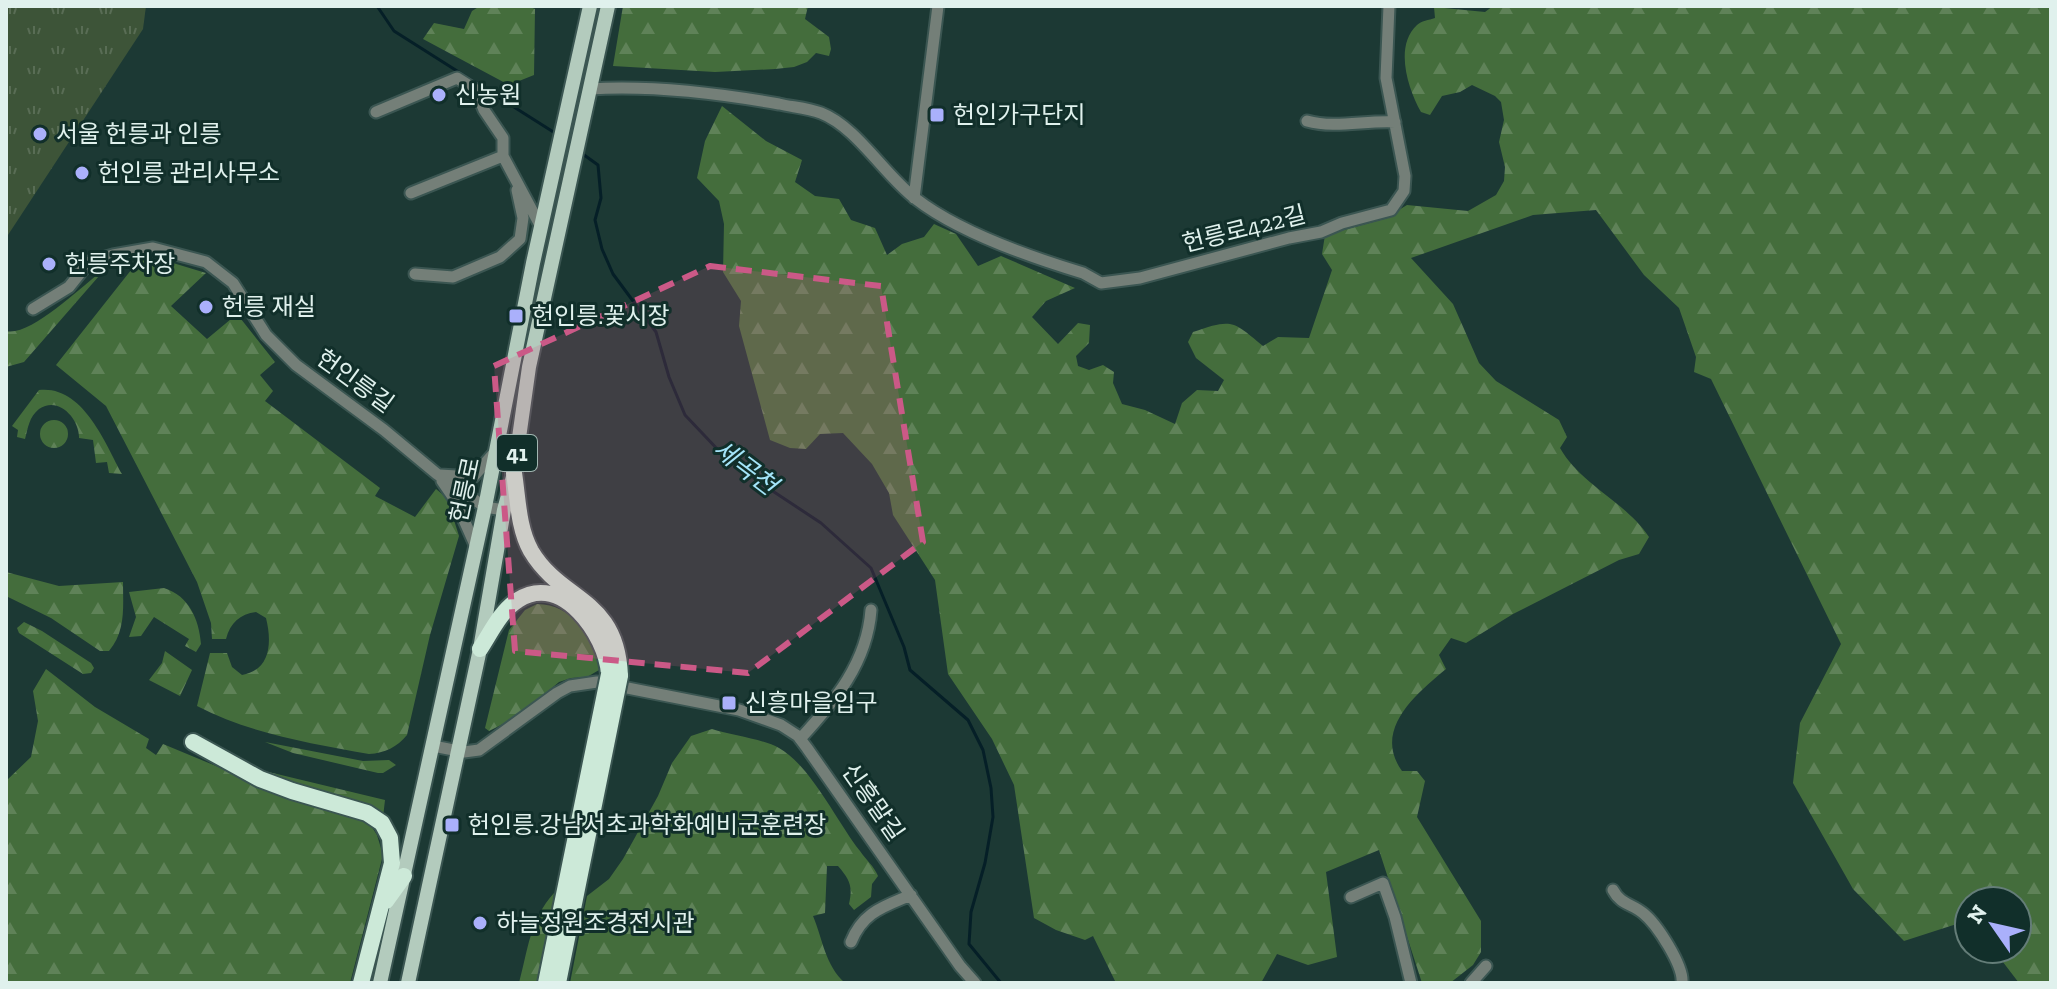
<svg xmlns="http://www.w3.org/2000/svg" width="2057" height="989" font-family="'Zilla Slab','Noto Sans KR',serif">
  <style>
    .forest { fill: url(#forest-firs) }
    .park { fill: url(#park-tufts) }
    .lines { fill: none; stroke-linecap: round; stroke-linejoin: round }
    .stream { stroke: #051f27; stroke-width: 3 }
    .minor-casing { stroke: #3b5652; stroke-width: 15 }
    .major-casing { stroke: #3b5652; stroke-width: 18 }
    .highway-casing { stroke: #3b5652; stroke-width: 20 }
    .minor { stroke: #747f78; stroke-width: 11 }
    .major { stroke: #b3cbbd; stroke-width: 14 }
    .highway { stroke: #cce9d8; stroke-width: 16 }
    .highway-bridge-casing { stroke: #3b5652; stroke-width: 20; stroke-linecap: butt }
    .highway-bridge { stroke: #cce9d8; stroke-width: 16 }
    .marked { fill: #cb5987; fill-opacity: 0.2; stroke: #cb5987; stroke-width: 6; stroke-dasharray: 16 10; stroke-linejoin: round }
    .poi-dot { fill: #aab0fb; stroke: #112f2a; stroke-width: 3 }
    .labels { text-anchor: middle; stroke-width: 6; stroke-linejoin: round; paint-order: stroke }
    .shield { fill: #112f2a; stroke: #a2b7b2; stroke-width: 2 }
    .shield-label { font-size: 22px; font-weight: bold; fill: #e0f1ed }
    .poi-label { font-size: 24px; fill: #e0f1ed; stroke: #112f2a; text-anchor: start }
    .street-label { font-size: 24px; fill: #e0f1ed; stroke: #112f2a }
    .water-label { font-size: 26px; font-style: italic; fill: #a4e5fa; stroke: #112f2a }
  </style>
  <defs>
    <pattern id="forest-firs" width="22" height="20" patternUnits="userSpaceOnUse" patternTransform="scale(2)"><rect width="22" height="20" fill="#446d3c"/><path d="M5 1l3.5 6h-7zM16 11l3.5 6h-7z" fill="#5f8258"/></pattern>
    <pattern id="park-tufts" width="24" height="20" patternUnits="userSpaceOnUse" patternTransform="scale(2)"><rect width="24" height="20" fill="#3d5438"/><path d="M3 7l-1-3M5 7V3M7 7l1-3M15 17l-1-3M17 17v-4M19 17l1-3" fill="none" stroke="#596d55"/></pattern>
  </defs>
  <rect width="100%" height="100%" fill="#1c3934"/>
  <path class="forest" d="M480,6h48l7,3 -1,66 -25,10 -86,-46 11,-16 30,6 8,-18z
    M623,6h185l-3,13 24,18 2,12 -2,7 -13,-3 -9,9 -13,5 -19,2 -60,3 -102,-6z
    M1493,6h558v977h-32l-26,-34h24v-48h-48v19l-65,21 -51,-52 -60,-106 7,-60 41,-79 -130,-265 -17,-7 2,-15 -17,-49 -35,-33 -48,-65 -63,5 -122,43 42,46 26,59 17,18 63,39 8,17 -7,11c21,37 66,54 89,89l-10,17 -20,6 -106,54 -47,29 -15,-5 -12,17 7,14c-29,24 -74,61 -44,102h15l8,10 -8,36 64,104v31l-8,13 -23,18h-28l-43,-133 -53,22 11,85 -29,8 -31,-11 -16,29h-145l-23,-47 -8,4 -29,-10 -22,-12 -20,-133 -22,-46 -44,-65 -13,-94 -42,-65 -4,-22 -17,-29 -29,-31 -23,1 -14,15 -16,-1 -20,-8 -31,-114 2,-25 -18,-29 1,-48 -5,-23 -22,-23 8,-37 17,-35 44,35 36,19 -7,22 20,14 24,3 12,21 24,8 12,27 15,-11 22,-7 10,-13 22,10 22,32 23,-10 74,32 -29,13 -14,16 26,27 20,-21 12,2 -1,18 -13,13 2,10 11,4 14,-5 11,7 -1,11 9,21 23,6 30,14 7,-21 15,-13 21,1 6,-11 -28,-22 -8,-16 5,-10c40,-14 40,-11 70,14l15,-9 31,1 23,-68 -10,-16 3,-19 59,-16 23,-14 61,6 28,-16 8,-14 1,-14 -6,-25 5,-22 -3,-18 -6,-6 -23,-11 -12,7 -18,4 -12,19 -9,-3c-13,-23 -27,-66 -4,-87 4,-4 12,-5 18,-7l-1,-11 51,5z
    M139,260h24l43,13 -35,33 36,33 30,-25 38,48 -15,13 13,16 -8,10 115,87 -5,8 40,21 21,-28 11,9 12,38 -29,99 -23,100c-10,12 -22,18 -38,19 -59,-11 -118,-20 -172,-48l13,-53h17l5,14 10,8c29,-5 30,-33 24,-57l-10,-6c-16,2 -26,11 -30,27h-14l-1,-16 -14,-41 -91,-176 -50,-41z
    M97,275l2,1 -75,86 -18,5v-36c23,6 72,-41 91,-56z
    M39,390c44,-5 66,53 83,84l-13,-1 -2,-11 -11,1 -3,-23 -14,-2c1,-18 -20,-43 -40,-29 -10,8 -11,19 -14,30l-8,-2 1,-7 -6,-4z
    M40 434a14 14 0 1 1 28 0a14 14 0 1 1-28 0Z
    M6,572l53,14 64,-4c0,25 3,49 -14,69h-9l-49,-33 -45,-22z
    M164,588c25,8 35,31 37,56l-5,8 -11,-6 4,-7 -35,-22 -13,19 -12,1 7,-20 -7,-25z
    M537,604c35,0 58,34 62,66l-12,7 -16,1 -12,4 -42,35 -28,14 -4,-3 24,-98 16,-20z
    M24,622l18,9 49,32 3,5 -3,5 -8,1 -64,-41 -2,-5z
    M165,651l27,19 -12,26 -31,-16 13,-17z
    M46,669l49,38 54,32 -3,9 10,7 7,-11 118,49 87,28 9,14 6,20 -33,128h-344v-202l25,-24 7,-36 -5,-30z
    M712,729c19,6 51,10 67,19 32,18 58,74 81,103 6,9 14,15 18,25l-6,8 -1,13 -17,13 -5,-6c4,-18 1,-24 -11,-38h-11l-2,47 -12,3c10,24 12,49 32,67h-275l17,-87 22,-17 14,-20 35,-63 14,-33 19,-27z
    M265,742l98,19 26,-1 7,5 -13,8h-5l-85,-20z
    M252,768l133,32 -2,17z
    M554,893l-2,20 -15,70h-18c9,-33 11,-64 35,-90z"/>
  <path class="park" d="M6,6h140l-3,23 -137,209z"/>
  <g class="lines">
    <path class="stream" d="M377,6l17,25 161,102
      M580,152l18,13 3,33 -6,22 7,29 11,25 43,58 13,45 16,38 36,38 41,31 59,39 50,45 33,79 6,23 58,50 15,30 8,38 2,29 -8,46 -14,49 -2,32 32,39"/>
    <defs>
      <path id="minor" d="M590,89c62,-4 127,4 189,15 13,3 29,4 42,9 36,14 64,63 95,86 44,34 114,58 167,74l18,10 39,-5 149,-40 32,-6 21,-9 49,-13 13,-19 1,-15 -19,-98 3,-72
        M376,112l81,-34 19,12 8,20 19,28v18l38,71
        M1307,121c28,8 59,-1 88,1
        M411,193l92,-37
        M914,198l24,-192
        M415,274l38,3 47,-20 20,-18 3,-21 -6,-28
        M33,309l36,-22 20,-25 24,-7 40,-7 53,14 27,21 33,52 30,30 88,65 53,44 48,33 19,3
        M440,475l33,2 22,-25
        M442,481l13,19 21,47
        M800,739c35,-38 67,-76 71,-129
        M433,746l31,6 15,-2 78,-57 13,-7 27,-4 142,28 42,15 17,11 9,12 153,218 15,17
        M1613,890c7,14 19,14 30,23 14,11 41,53 39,70
        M1351,897l32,-14 12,34 16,66
        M851,942c12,-30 32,-35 60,-47
        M1471,983l15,-17"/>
      <path id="major" d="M380,983l105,-476 48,-244 57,-257
        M408,983l72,-334 24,-139 10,-37 15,-106 79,-361"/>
      <path id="highway" d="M514,473c4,25 4,55 17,78 31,52 86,46 89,125
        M480,649c10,-15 21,-39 38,-49 44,-28 88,34 91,74
        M193,742l67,37 32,12 75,22 15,10 8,15 2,25 -31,120
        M386,901l18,-25"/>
    </defs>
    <use href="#minor" class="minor-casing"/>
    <use href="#major" class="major-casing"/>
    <use href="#highway" class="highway-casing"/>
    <use href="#minor" class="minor"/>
    <use href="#major" class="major"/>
    <use href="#highway" class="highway"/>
    <defs>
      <path id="highway-bridge" d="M546,983l63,-309
        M558,983l62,-307"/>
    </defs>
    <use href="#highway-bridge" class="highway-bridge-casing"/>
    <use href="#highway-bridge" class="highway-bridge"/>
  </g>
  <path class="marked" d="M710,266l171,20 42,256 -175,131 -233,-22 -21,-285z"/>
  <g class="poi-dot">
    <circle cx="439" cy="95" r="8"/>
    <rect x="929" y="107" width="16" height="16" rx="4"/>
    <circle cx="40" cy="134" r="8"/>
    <circle cx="82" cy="173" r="8"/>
    <circle cx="49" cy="264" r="8"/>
    <circle cx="206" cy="307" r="8"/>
    <rect x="508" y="308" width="16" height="16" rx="4"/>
    <rect x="721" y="695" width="16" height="16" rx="4"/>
    <rect x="444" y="817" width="16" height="16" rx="4"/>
    <circle cx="480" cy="923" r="8"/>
  </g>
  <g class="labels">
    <rect class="shield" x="497" y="435" width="40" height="36" rx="6"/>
    <g class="shield-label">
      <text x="517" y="461">41</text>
    </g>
    <g class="poi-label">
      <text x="455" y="103">신농원</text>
      <text x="953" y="123">헌인가구단지</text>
      <text x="56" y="142">서울 헌릉과 인릉</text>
      <text x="98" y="181">헌인릉 관리사무소</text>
      <text x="65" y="272">헌릉주차장</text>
      <text x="222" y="315">헌릉 재실</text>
      <text x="532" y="324">헌인릉.꽃시장</text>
      <text x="745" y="711">신흥마을입구</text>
      <text x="468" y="833">헌인릉.강남서초과학화예비군훈련장</text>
      <text x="496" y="931">하늘정원조경전시관</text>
    </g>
    <g class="street-label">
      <text transform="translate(1244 229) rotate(-14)" y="8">헌릉로422길</text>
      <text transform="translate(355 381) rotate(36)" y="8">헌인릉길</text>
      <text transform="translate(465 490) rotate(-78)" y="8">헌릉로</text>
      <text transform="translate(873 802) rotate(55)" y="8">신흥말길</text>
    </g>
    <g class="water-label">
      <text transform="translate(745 467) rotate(37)" y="9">세곡천</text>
    </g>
  </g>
  <rect width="2057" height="989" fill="none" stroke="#e0f1ed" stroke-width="16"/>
  <g transform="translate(1993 925) rotate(304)"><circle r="38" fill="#112f2a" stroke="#647d78" stroke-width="2"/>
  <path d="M0-6L14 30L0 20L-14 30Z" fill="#aab0fb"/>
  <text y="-12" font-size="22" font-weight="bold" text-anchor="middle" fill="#e0f1ed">N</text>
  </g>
</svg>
